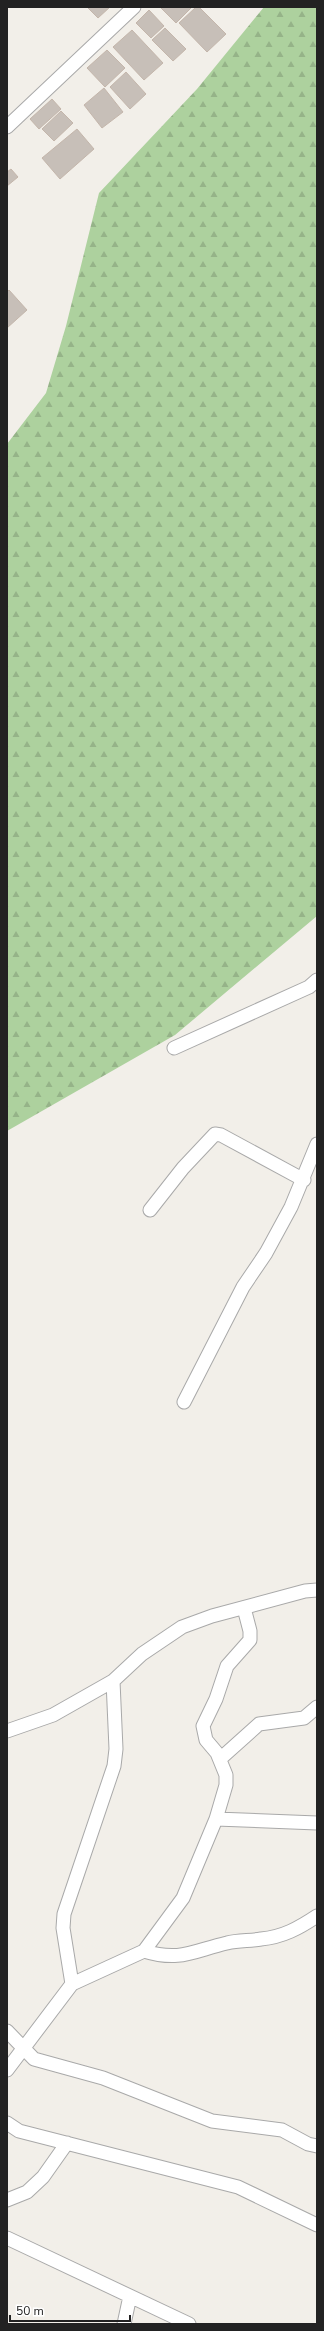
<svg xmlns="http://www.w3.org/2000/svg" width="324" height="2331" font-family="'Nunito Sans',sans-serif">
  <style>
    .forest { fill: url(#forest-firs) }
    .building { fill: #c7bfb8; stroke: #c4b6ab }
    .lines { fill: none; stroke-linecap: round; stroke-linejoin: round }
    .minor-casing { stroke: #a9a9a9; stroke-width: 15 }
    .minor { stroke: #fff; stroke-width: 13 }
  </style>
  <defs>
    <pattern id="forest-firs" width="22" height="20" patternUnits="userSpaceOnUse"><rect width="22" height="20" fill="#add19e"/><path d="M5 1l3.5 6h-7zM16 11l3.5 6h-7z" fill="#95b388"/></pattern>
  </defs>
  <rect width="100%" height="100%" fill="#f2efe9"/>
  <path class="forest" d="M264,7h53v909l-142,119 -168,96v-687l39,-51 20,-67 33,-133 98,-104z"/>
  <path class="building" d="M87,7h23l-12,11z
    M160,7h32l-16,16z
    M196,7h3l27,27 -19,18 -28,-29z
    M149,10l15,16 -13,12 -15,-15z
    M165,28l21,21 -13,12 -21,-21z
    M132,30l31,33 -19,17 -31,-33z
    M107,50l18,18 -20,19 -18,-19z
    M126,72l20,22 -16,15 -20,-22z
    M104,88l19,24 -21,16 -18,-23z
    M52,99l9,10 -22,20 -9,-10z
    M61,111l12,12 -19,18 -12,-12z
    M77,129l17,20 -34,30 -18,-21z
    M11,169l7,8 -11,9v-14z
    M9,290l18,20 -20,18v-36z"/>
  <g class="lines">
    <defs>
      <path id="minor" d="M7,127l127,-120
        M174,1048l135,-61 8,-7
        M150,1210l33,-42 32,-34 6,1 83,45
        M184,1402l59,-115 23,-34 25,-46 26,-63
        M7,1731l46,-16 60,-34 29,-27 40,-27 30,-11 93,-25 12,-1
        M220,1759l39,-35 45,-6 13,-11
        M216,1819l101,4
        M144,1951l39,-53 33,-79 10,-34v-10l-9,-22 -11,-13 -3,-14 13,-27 11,-33 23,-26v-9l-6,-23
        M72,1984l-9,-56 1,-14 50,-148 2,-17 -3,-68
        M7,2031l27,28 69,19 109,43 70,9 26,14 9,2
        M7,2070l65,-86 72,-33c36,11 49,0 83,-8 11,-3 23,-2 34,-4 22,-2 38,-11 56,-23
        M7,2123l12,8 219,56 79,38
        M7,2200l20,-8 16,-15 24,-34
        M7,2238l182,86
        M124,2324l6,-28"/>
    </defs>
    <use href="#minor" class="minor-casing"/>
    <use href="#minor" class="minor"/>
  </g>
  <rect width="324" height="2331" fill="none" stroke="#222222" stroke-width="16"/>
  <path d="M10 2315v6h120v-6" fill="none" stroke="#222222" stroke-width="2"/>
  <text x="16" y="2315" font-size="12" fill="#222222" stroke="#ffffff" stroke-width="3" paint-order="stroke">50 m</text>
</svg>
